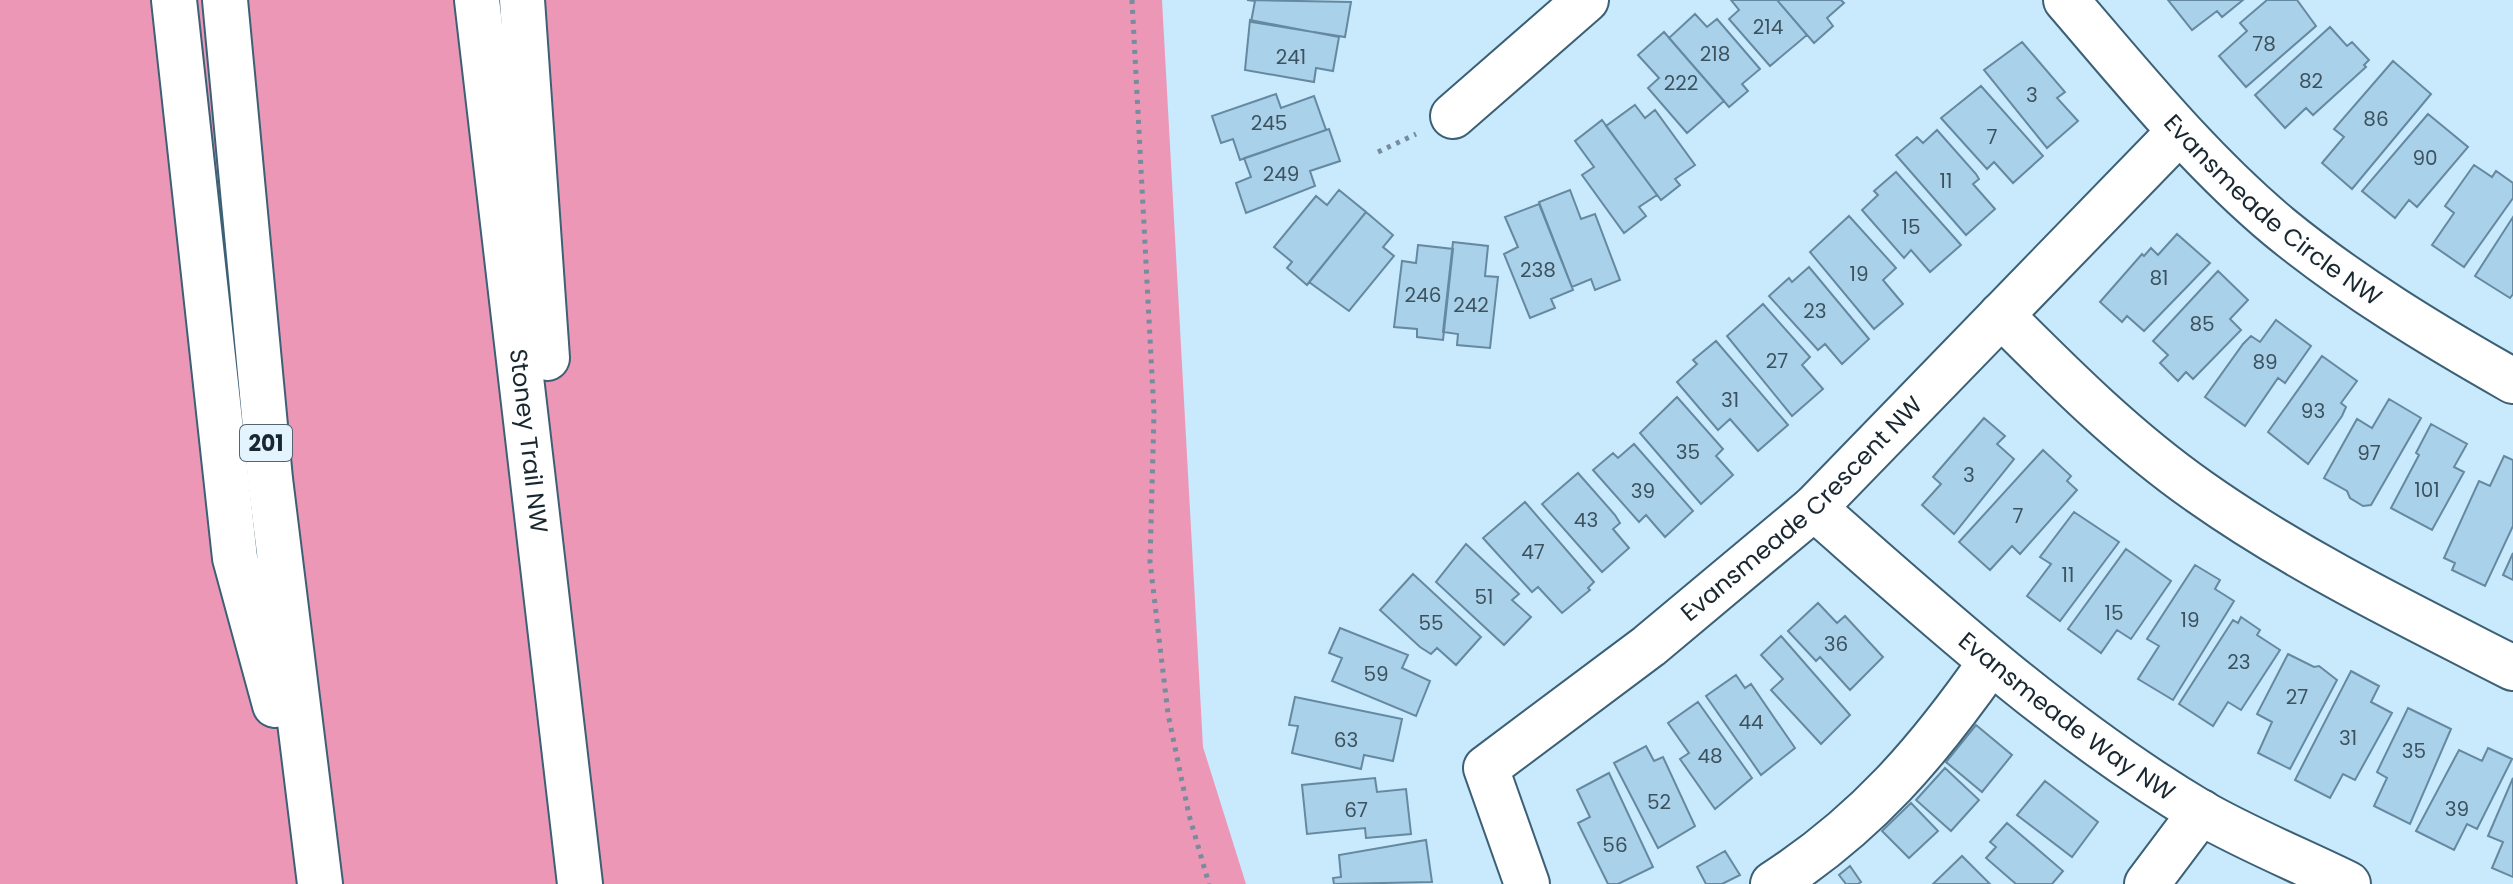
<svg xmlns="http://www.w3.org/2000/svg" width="2513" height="884" font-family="Poppins,sans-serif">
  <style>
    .green { fill: #ed97b7 }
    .building { fill: #aad1ea; stroke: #6489a0; stroke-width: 2 }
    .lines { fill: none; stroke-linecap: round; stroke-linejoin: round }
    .minor-casing { stroke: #3c6075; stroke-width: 48 }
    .highway-casing { stroke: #3c6075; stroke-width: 48 }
    .path { stroke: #758d9c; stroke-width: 5; stroke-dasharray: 4 6; stroke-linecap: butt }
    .minor { stroke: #fff; stroke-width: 44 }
    .highway { stroke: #fff; stroke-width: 44 }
    .labels { text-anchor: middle; stroke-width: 6; stroke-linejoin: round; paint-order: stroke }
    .number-label { font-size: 20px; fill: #3c525e }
    .shield { fill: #e4f4fe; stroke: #55646e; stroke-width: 2 }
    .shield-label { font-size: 22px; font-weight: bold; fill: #182730 }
    .street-label { font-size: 24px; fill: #182730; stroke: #e4f4fe }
  </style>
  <rect width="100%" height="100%" fill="#c9e9fd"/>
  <path class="green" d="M0,0h1162l41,747 43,137h-1246z"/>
  <path class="building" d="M1247,0l104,2 -6,35 -94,-15 4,-21z
    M1731,0h46l30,35 -37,31 -41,-47 10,-9z
    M1777,0h64l3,3 -17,15 6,8 -19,17z
    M2168,0h75l-21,17 -5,-6 -25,19z
    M2267,0h30l19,26 -70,61 -27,-31 28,-25 -7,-8z
    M1695,14l12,13 10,-8 43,50 -18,15 6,7 -19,16 -60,-69z
    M1250,20l89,17 -6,34 -17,-3 -2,14 -69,-12z
    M2330,27l17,19 5,-4 17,18 -5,5 2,2 -53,48 -7,-7 -21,20 -30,-33z
    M1664,32l60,69 -37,32 -39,-45 11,-10 -21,-23z
    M2022,42l43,50 -8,6 21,23 -31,27 -63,-78z
    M2393,61l38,33 -79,95 -30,-26 22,-26 -10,-8z
    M1981,86l62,70 -30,27 -19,-21 -7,7 -46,-51z
    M1276,94l5,14 33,-12 12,34 -86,30 -7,-21 -12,4 -9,-27z
    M1635,105l10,13 10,-8 40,55 -20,14 5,6 -19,15 -55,-74z
    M2428,114l40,33 -51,60 -8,-7 -14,18 -33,-27z
    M1602,120l55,75 -18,12 7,9 -22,17 -42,-58 12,-8 -19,-26z
    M1329,129l11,32 -30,10 5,15 -69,27 -10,-30 15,-6 -7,-19z
    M1937,130l39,44 3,5 -6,5 22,25 -29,26 -70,-80 21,-18 6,6z
    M2474,165l18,12 4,-6 17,12v15l-49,69 -32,-22 22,-32 -9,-7z
    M1896,172l65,73 -31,27 -19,-22 -7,8 -42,-48 16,-15 -4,-4z
    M1339,190l27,22 -59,73 -20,-17 5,-6 -18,-15 42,-51 11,9z
    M1570,190l11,29 14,-5 25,66 -25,10 -4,-11 -19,8 -33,-85z
    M1539,204l34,86 -22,9 4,9 -25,10 -26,-64 14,-7 -13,-30z
    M1366,212l27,23 -10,12 11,9 -45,55 -40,-29z
    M1849,216l47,52 -13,12 20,24 -29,25 -64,-77z
    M2513,217v77l-3,4 -35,-22z
    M2177,234l33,29 -66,68 -17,-15 -5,6 -22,-20 42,-48 2,2 7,-8 7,7z
    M1453,242l35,4 -3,30 13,1 -8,71 -33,-3 1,-11 -15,-2z
    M1418,245l35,4 -10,91 -26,-3v-8l-23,-2 8,-66 14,2z
    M1809,267l60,72 -27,25 -17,-20 -7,6 -49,-54 20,-18 3,4z
    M2218,271l30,29 -18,19 11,11 -48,49 -7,-7 -8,9 -18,-18 8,-8 -15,-14z
    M1763,304l47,53 -8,8 21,24 -31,27 -65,-80z
    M2276,320l35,26 -26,37 -7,-5 -33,48 -40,-29 38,-53 8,-8 9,6z
    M1716,341l72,84 -30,26 -28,-32 -12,11 -41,-48 20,-18 -4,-4z
    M2322,356l35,25 -16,22 5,4 -4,9 -34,48 -40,-32z
    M1677,397l46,52 -7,7 17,19 -32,29 -61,-71z
    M2389,399l32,19 -50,87 -8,1 -13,-8 -3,-7 -23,-13 33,-59 15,9z
    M1984,418l21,18 -8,8 17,15 -60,75 -32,-29 19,-21 -8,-7z
    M2431,424l36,20 -13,23 10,5 -32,58 -41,-22 28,-53 -3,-2z
    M1634,444l59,67 -28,26 -19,-22 -7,7 -46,-52 20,-17 5,5z
    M2043,450l28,26 -4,5 10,9 -57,64 -8,-8 -22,24 -31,-28z
    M2504,456l9,4v66l-28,60 -33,-16 3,-7 -11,-5 35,-77 11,5z
    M1578,473l37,42 5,8 -7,6 16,19 -27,24 -60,-68z
    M1525,502l69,80 -6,6 2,2 -28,23 -24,-26 -6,5 -49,-54z
    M2074,512l45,30 -59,79 -33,-25 24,-32 -11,-7z
    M1466,544l53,50 -7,6 19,17 -27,28 -68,-63z
    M2126,549l45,32 -40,58 -14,-9 -16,23 -33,-24z
    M2513,553v27l-10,-5z
    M2195,565l25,15 -5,9 19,12 -61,99 -35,-21 21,-33 -12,-7z
    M1413,574l68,63 -25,28 -19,-17 -6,6 -11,-7 -40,-37z
    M1818,603l19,20 8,-7 38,41 -33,33 -30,-33 -4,4 -28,-30z
    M2241,617l19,13 -3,5 23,15 -39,60 -13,-8 -15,24 -34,-22 54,-84 5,3z
    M1340,628l68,27 -6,13 28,13 -14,35 -84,-35 10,-23 -13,-5z
    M1781,636l69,79 -29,29 -50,-54 12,-11 -22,-24z
    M2288,654l26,13 5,-1 18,14 -47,89 -32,-16 14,-31 -15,-8z
    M2351,671l28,15 -8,16 21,11 -37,67 -12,-6 -13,24 -35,-18z
    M1736,675l9,13 6,-4 44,64 -34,27 -55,-79z
    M1295,697l107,22 -9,42 -29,-6 -3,14 -69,-16 6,-27 -9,-1z
    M1698,702l54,76 -37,31 -35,-50 9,-6 -21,-30z
    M2408,708l43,21 -41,95 -36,-18 13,-28 -10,-6z
    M1976,725l36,30 -30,37 -36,-30z
    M1646,746l8,15 9,-4 32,69 -37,22 -44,-85z
    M2488,748l24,11 -35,70 -10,-5 -13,26 -38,-19 43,-81 23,11z
    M1945,768l34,32 -28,31 -35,-31z
    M1609,773l44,94 -35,17h-10l-30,-61 12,-6 -13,-27z
    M1375,778l2,14 29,-3 5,45 -45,4 -1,-10 -58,6 -5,-49z
    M2513,778v99l-21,-9 11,-26 -15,-6z
    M2045,781l53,41 -26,35 -55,-42z
    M1911,803l27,28 -29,27 -27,-27z
    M2007,823l56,48 -11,13h-36l-30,-26 10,-11 -6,-5z
    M1426,840l6,42 -98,2 -1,-6 8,-1 -2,-22z
    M1725,851l15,24 -18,9h-16l-9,-17z
    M1962,856l28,28h-57z
    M1850,866l11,16 -3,2h-12l-7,-9z"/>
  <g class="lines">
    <defs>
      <g id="minor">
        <path id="s1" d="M2066,0c68,79 133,160 213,227 72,59 153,108 234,154"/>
        <path d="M1453,116l133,-116"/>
        <path d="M2001,315c63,63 126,126 199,177 98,69 207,122 313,176"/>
        <path id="s2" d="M1814,508c123,108 245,220 386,304 47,27 99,48 148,72"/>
        <path id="s3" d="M1527,884l-41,-116 163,-122 165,-138 365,-376"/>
        <path d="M1773,884c93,-60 154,-131 217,-221"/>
        <path d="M2147,884l54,-72"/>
      </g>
      <g id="highway">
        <path d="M174,0l61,558 40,147"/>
        <path d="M225,0l45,479 50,405"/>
        <path id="s4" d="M477,0l103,884"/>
        <path d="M522,0l25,358"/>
      </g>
    </defs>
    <use href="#minor" class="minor-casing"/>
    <use href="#highway" class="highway-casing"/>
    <path class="path" d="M1132,0l22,413 -4,149 18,152 21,101 20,69
      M1378,152l38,-18"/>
    <use href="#minor" class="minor"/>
    <use href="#highway" class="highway"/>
  </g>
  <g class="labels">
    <g class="number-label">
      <text x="1768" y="34">214</text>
      <text x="2264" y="51">78</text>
      <text x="1715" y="61">218</text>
      <text x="1291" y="64">241</text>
      <text x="2311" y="88">82</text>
      <text x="1681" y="90">222</text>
      <text x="2032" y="102">3</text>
      <text x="2376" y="126">86</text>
      <text x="1269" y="130">245</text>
      <text x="1992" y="144">7</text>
      <text x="2425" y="165">90</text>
      <text x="1281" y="181">249</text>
      <text x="1946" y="188">11</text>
      <text x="1911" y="234">15</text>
      <text x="1538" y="277">238</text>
      <text x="1859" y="281">19</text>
      <text x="2159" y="285">81</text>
      <text x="1423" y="302">246</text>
      <text x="1471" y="312">242</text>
      <text x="1815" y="318">23</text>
      <text x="2202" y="331">85</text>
      <text x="1777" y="368">27</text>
      <text x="2265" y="369">89</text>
      <text x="1730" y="407">31</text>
      <text x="2313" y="418">93</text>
      <text x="1688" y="459">35</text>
      <text x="2369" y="460">97</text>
      <text x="1969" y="482">3</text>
      <text x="2427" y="497">101</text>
      <text x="1643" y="498">39</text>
      <text x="2018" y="523">7</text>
      <text x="1586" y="527">43</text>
      <text x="1533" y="559">47</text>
      <text x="2068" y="582">11</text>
      <text x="1484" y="604">51</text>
      <text x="2114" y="620">15</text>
      <text x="2190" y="627">19</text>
      <text x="1431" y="630">55</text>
      <text x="1836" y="651">36</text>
      <text x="2239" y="669">23</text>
      <text x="1376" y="681">59</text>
      <text x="2297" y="704">27</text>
      <text x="1751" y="729">44</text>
      <text x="2348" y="745">31</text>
      <text x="1346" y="747">63</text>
      <text x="2414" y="758">35</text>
      <text x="1710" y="763">48</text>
      <text x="1659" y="809">52</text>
      <text x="2457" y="816">39</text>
      <text x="1356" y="817">67</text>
      <text x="1615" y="852">56</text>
    </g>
    <rect class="shield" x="240" y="425" width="52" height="36" rx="6"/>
    <g class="shield-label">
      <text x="266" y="451">201</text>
    </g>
    <g class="street-label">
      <text dy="8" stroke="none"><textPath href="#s1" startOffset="296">Evansmeade Circle NW</textPath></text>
      <text dy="8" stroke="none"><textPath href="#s4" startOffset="444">Stoney Trail NW</textPath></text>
      <text dy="8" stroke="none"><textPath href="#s3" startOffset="532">Evansmeade Crescent NW</textPath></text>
      <text dy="8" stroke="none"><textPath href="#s2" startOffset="328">Evansmeade Way NW</textPath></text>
    </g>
  </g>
</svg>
